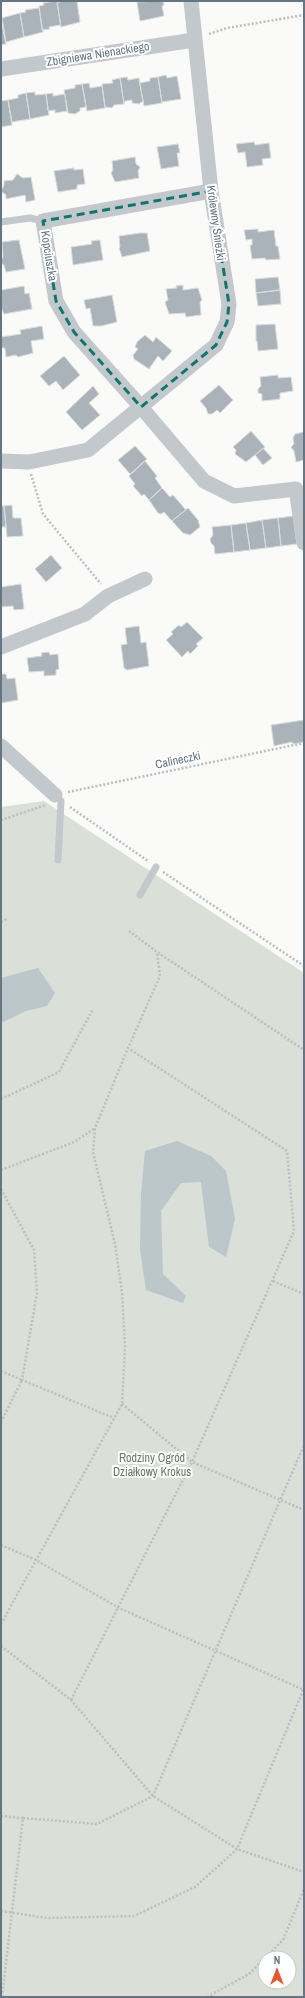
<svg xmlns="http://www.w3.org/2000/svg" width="305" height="1998" font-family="'Archivo Narrow',sans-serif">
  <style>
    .green { fill: #dadfd7; fill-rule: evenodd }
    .water { fill: #bbc7cb }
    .building { fill: #aab3b9; stroke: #dcdcda }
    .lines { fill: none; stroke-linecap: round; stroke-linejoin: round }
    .path { stroke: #bbbfc2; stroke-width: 2.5; stroke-dasharray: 2 2; stroke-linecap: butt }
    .lane { stroke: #c3c8cc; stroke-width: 7 }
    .street { stroke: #c3c8cc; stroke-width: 15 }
    .marked { fill: none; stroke: #0f766e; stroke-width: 3; stroke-dasharray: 8 5; stroke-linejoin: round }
    .labels { text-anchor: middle; stroke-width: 4; stroke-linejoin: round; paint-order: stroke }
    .street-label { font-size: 12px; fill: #657683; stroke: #fff }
    .park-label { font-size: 12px; fill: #687a64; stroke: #fff }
  </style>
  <rect width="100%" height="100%" fill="#fafaf8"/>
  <path class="green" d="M44,801l260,172v1024h-303v-1190zM265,1958h24v24h-24z"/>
  <path class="water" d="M38,968l17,25 -8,13 -21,5 -25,12v-45z
    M177,1141l34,15 15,15 9,48 -9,38 -17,-10 -8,-65 -20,1 -20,28 2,63 23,22 -3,7 -37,-13 -6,-40 1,-56 4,-43z"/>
  <path class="building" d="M57,1l4,26 -1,-2 -11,2 1,2 -8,1 -3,-24 5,-1 -1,-2z
    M62,1h15l3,21 -19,5 -4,-24z
    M163,1l1,4 -2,1 2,10 -24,5 -3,-19z
    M39,8l4,24 -19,5 -4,-24 6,-1 -1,-2z
    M20,13l4,24 -18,5 -4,-24z
    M1,20l5,24 -5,1z
    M166,75l1,3 10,-2 4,23 -19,3 -4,-25z
    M127,77l1,3 11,-2 4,23 -4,3 -7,-1v-3l-7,1 -1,3 -4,-26z
    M158,77l4,26 -18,3 -5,-26 1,3 10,-2v-3z
    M120,78l4,26 -10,1 -2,3 -7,-1 -3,-23 11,-1 -1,-3z
    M89,83l1,5 12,-2 3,22 -18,3 -5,-27z
    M82,84l4,23 -6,1v3l-5,3 -7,-1 -4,-23 11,-2v-3z
    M35,92v3l11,-1 3,21 -19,4 -4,-26z
    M26,93l4,26 -18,3 -4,-22 10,-2v-3z
    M53,93v3l12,-2 2,17 -12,2v-3l-7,1 -2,-17z
    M8,100l4,25 -11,2v-26z
    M254,142l1,3 14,-2 2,15 -9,1 1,6 -16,2 -2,-15 -7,1 -2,-9z
    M178,144l2,9h-3l2,13 -18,3 -4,-22z
    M135,157l1,7 4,3 -2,4 1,7 -24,4 -4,-9 2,-3 -1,-9z
    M74,168v2l9,-1 2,15 -8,1v4l-19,3 -4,-21z
    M17,174l6,4 8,-1 4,23 -9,2 -1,-7 -19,4v-4l-5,-4 3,-6v-4l9,-1z
    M258,229v3l16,-2 2,16h2l2,13 -14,1 -1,-2 -13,1 -2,-14h2v-6l-6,1 -2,-10z
    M140,233h7l3,18 -28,6 -3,-9 1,-1 -1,-11z
    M19,240l6,29 -19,3 -2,-7 -2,-1 -1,-4 2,-3 -1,-15z
    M100,240l3,20 -30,5 -2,-18 21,-3 -1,-3z
    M278,277l2,13 -24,3 -1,-14z
    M183,285v5l15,-2 4,12 -2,2 1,13 -15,2 -1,-4 -16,1 -4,-12 3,-2 -2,-11 11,-1 -1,-2z
    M24,286l1,8 4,-1 3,16 -28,5 -3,-7v-17z
    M280,290l1,14 -23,2 -2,-13z
    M112,295l5,27 -16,4h-8l-3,-18 -4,1 -2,-9z
    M275,324l3,25 -20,2 -1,-10h-1v-16z
    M42,326l2,13 -13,2 2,12 -15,4 -2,-2 -10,2 -1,-9h-4v-11l20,-3 -1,-4z
    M145,335l8,7 3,-5 16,14 -9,10 -5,-5 -9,13 -15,-10 -1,-4 5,-6 -3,-2 2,-5z
    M64,356l16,19 -17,15 -7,-9 -7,5 -9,-10z
    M278,375v3l13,-1 2,14 -13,2v6l-18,2v-7l-4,-1v-4l3,-3 -1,-9z
    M219,385l14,15 -13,13 -3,-3 -5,4h-4l-2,-6 -6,-7z
    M93,386l6,8 -10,9 11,12 -18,15 -16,-18z
    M251,431l14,16 -19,15 -11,-8 1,-4 -3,-3z
    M304,432v28l-8,2 -2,-11 -3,-4 3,-3 -1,-6 2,-4z
    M135,446l12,13 -17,15 -12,-14z
    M263,448l9,10 -9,7 -8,-10z
    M145,461l12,15 -2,2 7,10 -13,12 -5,-6 -2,2 -9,-10 2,-2 -6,-8z
    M162,488l8,9 3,-2 13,15 -14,11 -8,-9 -3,2 -3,-1 -9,-13z
    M12,505l1,13h8l2,18 -16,1 -3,-31z
    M1,506h3l2,21h-5z
    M188,508l10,12 2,7 -10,8 -7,-2 -11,-12z
    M293,516l4,28 -16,2 -3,-28z
    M278,518l3,28 -15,2 -4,-28z
    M262,520l4,28 -16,2 -4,-27z
    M246,523l4,27 -16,2 -3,-27z
    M231,525l3,27 -19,2 -1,-8 -3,-3 -1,-4 3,-4 -1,-8z
    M51,555l11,13 -16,14 -11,-13z
    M21,584l3,25 -10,1 -1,-4 -12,1v-20z
    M187,622l16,16 -7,6 2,2 -8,8 -2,-3 -6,6 -16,-17 7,-6 -2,-2 8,-7 2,2z
    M139,626l2,17 5,-1 3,24 -22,4 -3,-2 -3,-23 6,-1 -2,-16z
    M49,652l1,3 8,-1 1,15 -3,1v5l-12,1v-5l-15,1 -2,-14 15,-2 -1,-3z
    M1,674h5l1,5 8,-1 3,22 -17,3z
    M304,720v22l-11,2 -1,-2 -18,4 -3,-21z"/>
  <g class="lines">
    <path class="path" d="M209,34l18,-6 77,-13
      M31,474l12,40 58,70
      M68,792l236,-49
      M70,807l78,54
      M1,820l45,-15
      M163,872l141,94
      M1,922l7,-4
      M129,931l28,21 147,98
      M1,1099l58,-27 34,-63
      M1,1170l73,-28 21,-14
      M1,1189l33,61 3,43 -15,87 92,38
      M273,1281l31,13
      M1,1371l21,9 -21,42
      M122,1404l70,58 112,48
      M1,1545l35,15 83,48 185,82
      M1,1624l121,-220 3,-57 -3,-55 -7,-48 -22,-92 2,-24 33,-80 32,-72 -3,-24
      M1,1646l70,54 82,96 84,53 67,23
      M71,1700l121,-238 102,-231 -7,-80 -159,-103
      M1,1816l22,2 -21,179
      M23,1818l74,6 56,-28 151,-351
      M1,1911l46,7 87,-2 61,-29 42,-38 67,-161
      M207,1997l42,-23 34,-34 21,-51"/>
    <path class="lane" d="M1,222l29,-4 13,3
      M58,860l3,-59
      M140,895l16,-28"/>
    <path class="street" d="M1,69l193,-29
      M211,191l-168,30 13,80 18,31 67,75 63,74 30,15 62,-7 8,54
      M1,461l28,1 59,-12 128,-105 11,-23 2,-18 -18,-113 -20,-190
      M1,647l84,-33 23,-18 37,-17
      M1,746l54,49"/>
  </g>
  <path class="marked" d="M211,191l18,113 -2,18 -11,23 -75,62 -67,-75 -18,-31 -13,-80z"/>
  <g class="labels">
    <g class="street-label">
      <text transform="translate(98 54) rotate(-9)" y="4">Zbigniewa Nienackiego</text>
      <text transform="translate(216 223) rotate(82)" y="4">Królewny Śnieżki</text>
      <text transform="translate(49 256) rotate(81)" y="4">Kopciuszka</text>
      <text transform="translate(178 760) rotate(-12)" y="4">Calineczki</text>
    </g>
    <g class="park-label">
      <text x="152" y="1462">Rodziny Ogród<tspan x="152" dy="14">Działkowy Krokus</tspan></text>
    </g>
  </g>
  <rect width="305" height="1998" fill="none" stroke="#657683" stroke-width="4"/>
  <g transform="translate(277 1970)"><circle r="19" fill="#ffffff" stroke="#c1c8cd"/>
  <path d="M0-3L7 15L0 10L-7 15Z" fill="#e4572e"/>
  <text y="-6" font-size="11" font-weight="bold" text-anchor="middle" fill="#657683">N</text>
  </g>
</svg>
